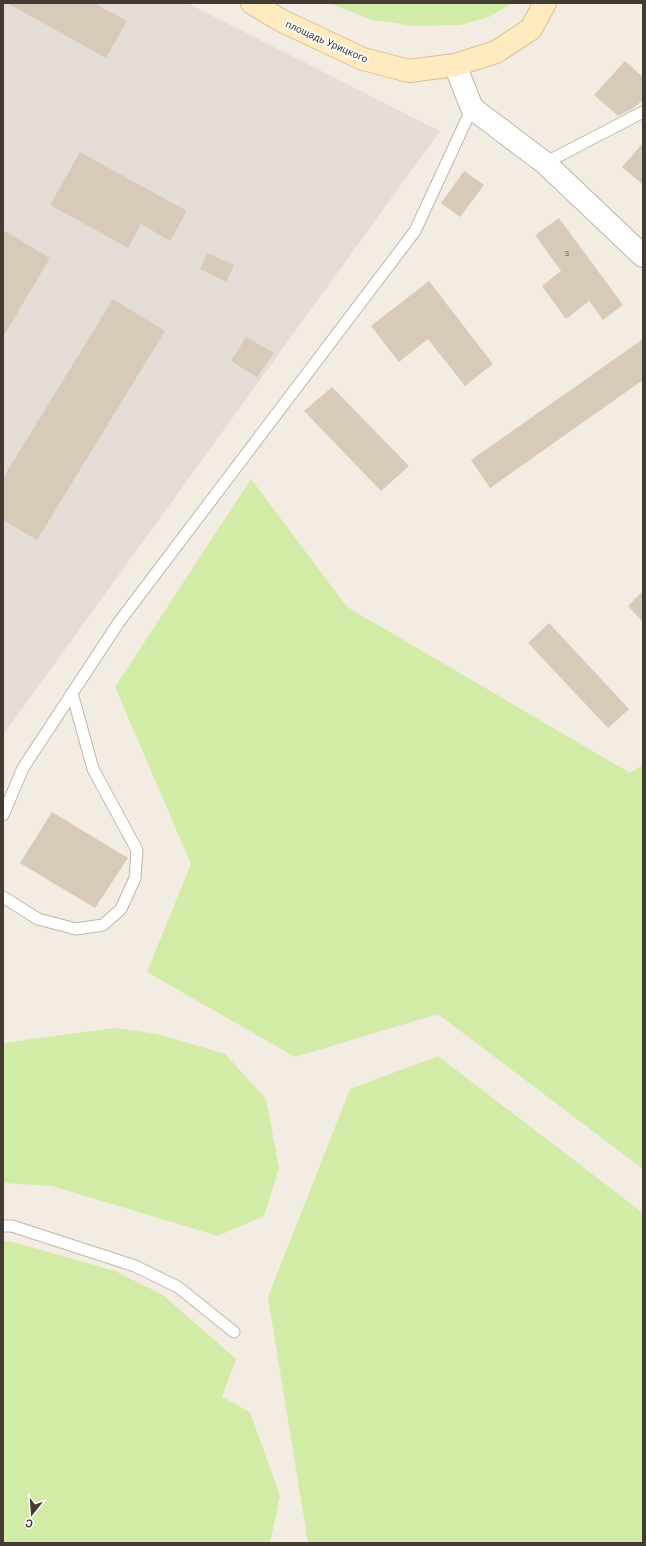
<svg xmlns="http://www.w3.org/2000/svg" width="646" height="1546" font-family="Roboto,sans-serif">
  <style>
    .industrial { fill: #e4ddd7 }
    .green { fill: #d2eba6 }
    .building { fill: #d8cab9 }
    .lines { fill: none; stroke-linecap: round; stroke-linejoin: round }
    .service-casing { stroke: #c1b6a7; stroke-width: 13 }
    .minor-casing { stroke: #c1b6a7; stroke-width: 24 }
    .secondary-casing { stroke: #d7be8d; stroke-width: 24 }
    .service { stroke: #fff; stroke-width: 11 }
    .minor { stroke: #fff; stroke-width: 22 }
    .secondary { stroke: #ffebbf; stroke-width: 22 }
    .labels { text-anchor: middle; stroke-width: 3.5; stroke-linejoin: round; paint-order: stroke }
    .number-label { font-size: 8px; fill: #696054 }
    .street-label { font-size: 10px; fill: #443c32; stroke: #fff }
  </style>
  <rect width="100%" height="100%" fill="#f3ece2"/>
  <path class="industrial" d="M3,3h184l253,128 -437,604z"/>
  <path class="green" d="M329,3h183l-23,14 -29,8 -45,1 -43,-6z
    M251,479l96,128 283,166 13,-8v404l-205,-155 -143,43 -148,-85 44,-108 -76,-177z
    M114,1028l44,6 67,20 41,45 13,69 -15,48 -46,20 -166,-50 -49,-3v-140z
    M438,1056l205,157v330h-335l-40,-246 82,-208z
    M3,1241h7l105,30 48,24 73,64 -14,38 28,15 30,84 -10,47h-267z"/>
  <path class="building" d="M7,3h87l33,18 -21,37z
    M625,61l18,16v23l-11,9 -14,7 -24,-21z
    M643,143v39l-1,2 -20,-17z
    M80,152l107,59 -17,30 -29,-17 -13,24 -78,-43z
    M464,171l20,14 -24,32 -19,-14z
    M559,218l64,87 -20,15 -14,-19 -23,18 -24,-33 19,-15 -26,-36z
    M3,230l47,28 -47,79z
    M207,253l27,12 -8,17 -26,-13z
    M429,281l64,83 -28,22 -37,-47 -29,23 -28,-36z
    M113,299l52,32 -128,209 -34,-20v-42z
    M246,337l28,16 -17,24 -26,-16z
    M643,339v41l-153,108 -19,-28z
    M332,387l77,79 -28,25 -77,-80z
    M643,591v31l-15,-16z
    M549,623l80,86 -21,19 -80,-85z
    M52,812l76,46 -33,50 -75,-45z"/>
  <g class="lines">
    <defs>
      <path id="service" d="M545,163l98,-51
        M3,815l20,-47 96,-146 296,-391 57,-123
        M3,897l35,22 38,10 27,-4 18,-16 14,-31 2,-28 -44,-81 -21,-76
        M3,1226h9l123,40 43,21 56,45"/>
      <path id="minor" d="M455,65l17,43 73,55 98,93"/>
      <path id="secondary" d="M252,3l30,18 81,38 46,12 46,-6 41,-13 35,-23 14,-26"/>
    </defs>
    <use href="#service" class="service-casing"/>
    <use href="#minor" class="minor-casing"/>
    <use href="#secondary" class="secondary-casing"/>
    <use href="#service" class="service"/>
    <use href="#minor" class="minor"/>
    <use href="#secondary" class="secondary"/>
  </g>
  <g class="labels">
    <g class="number-label">
      <text x="567" y="256">3</text>
    </g>
    <g class="street-label">
      <text transform="translate(327 41) rotate(24)" y="4">площадь Урицкого</text>
    </g>
  </g>
  <rect width="646" height="1546" fill="none" stroke="#443c32" stroke-width="8"/>
  <g transform="translate(32 1514) rotate(197)" stroke="#ffffff" stroke-width="3" paint-order="stroke">
  <path d="M0-3L7 15L0 10L-7 15Z" fill="#443c32"/>
  <text y="-6" font-size="11" font-weight="bold" text-anchor="middle" fill="#443c32">С</text>
  </g>
</svg>
